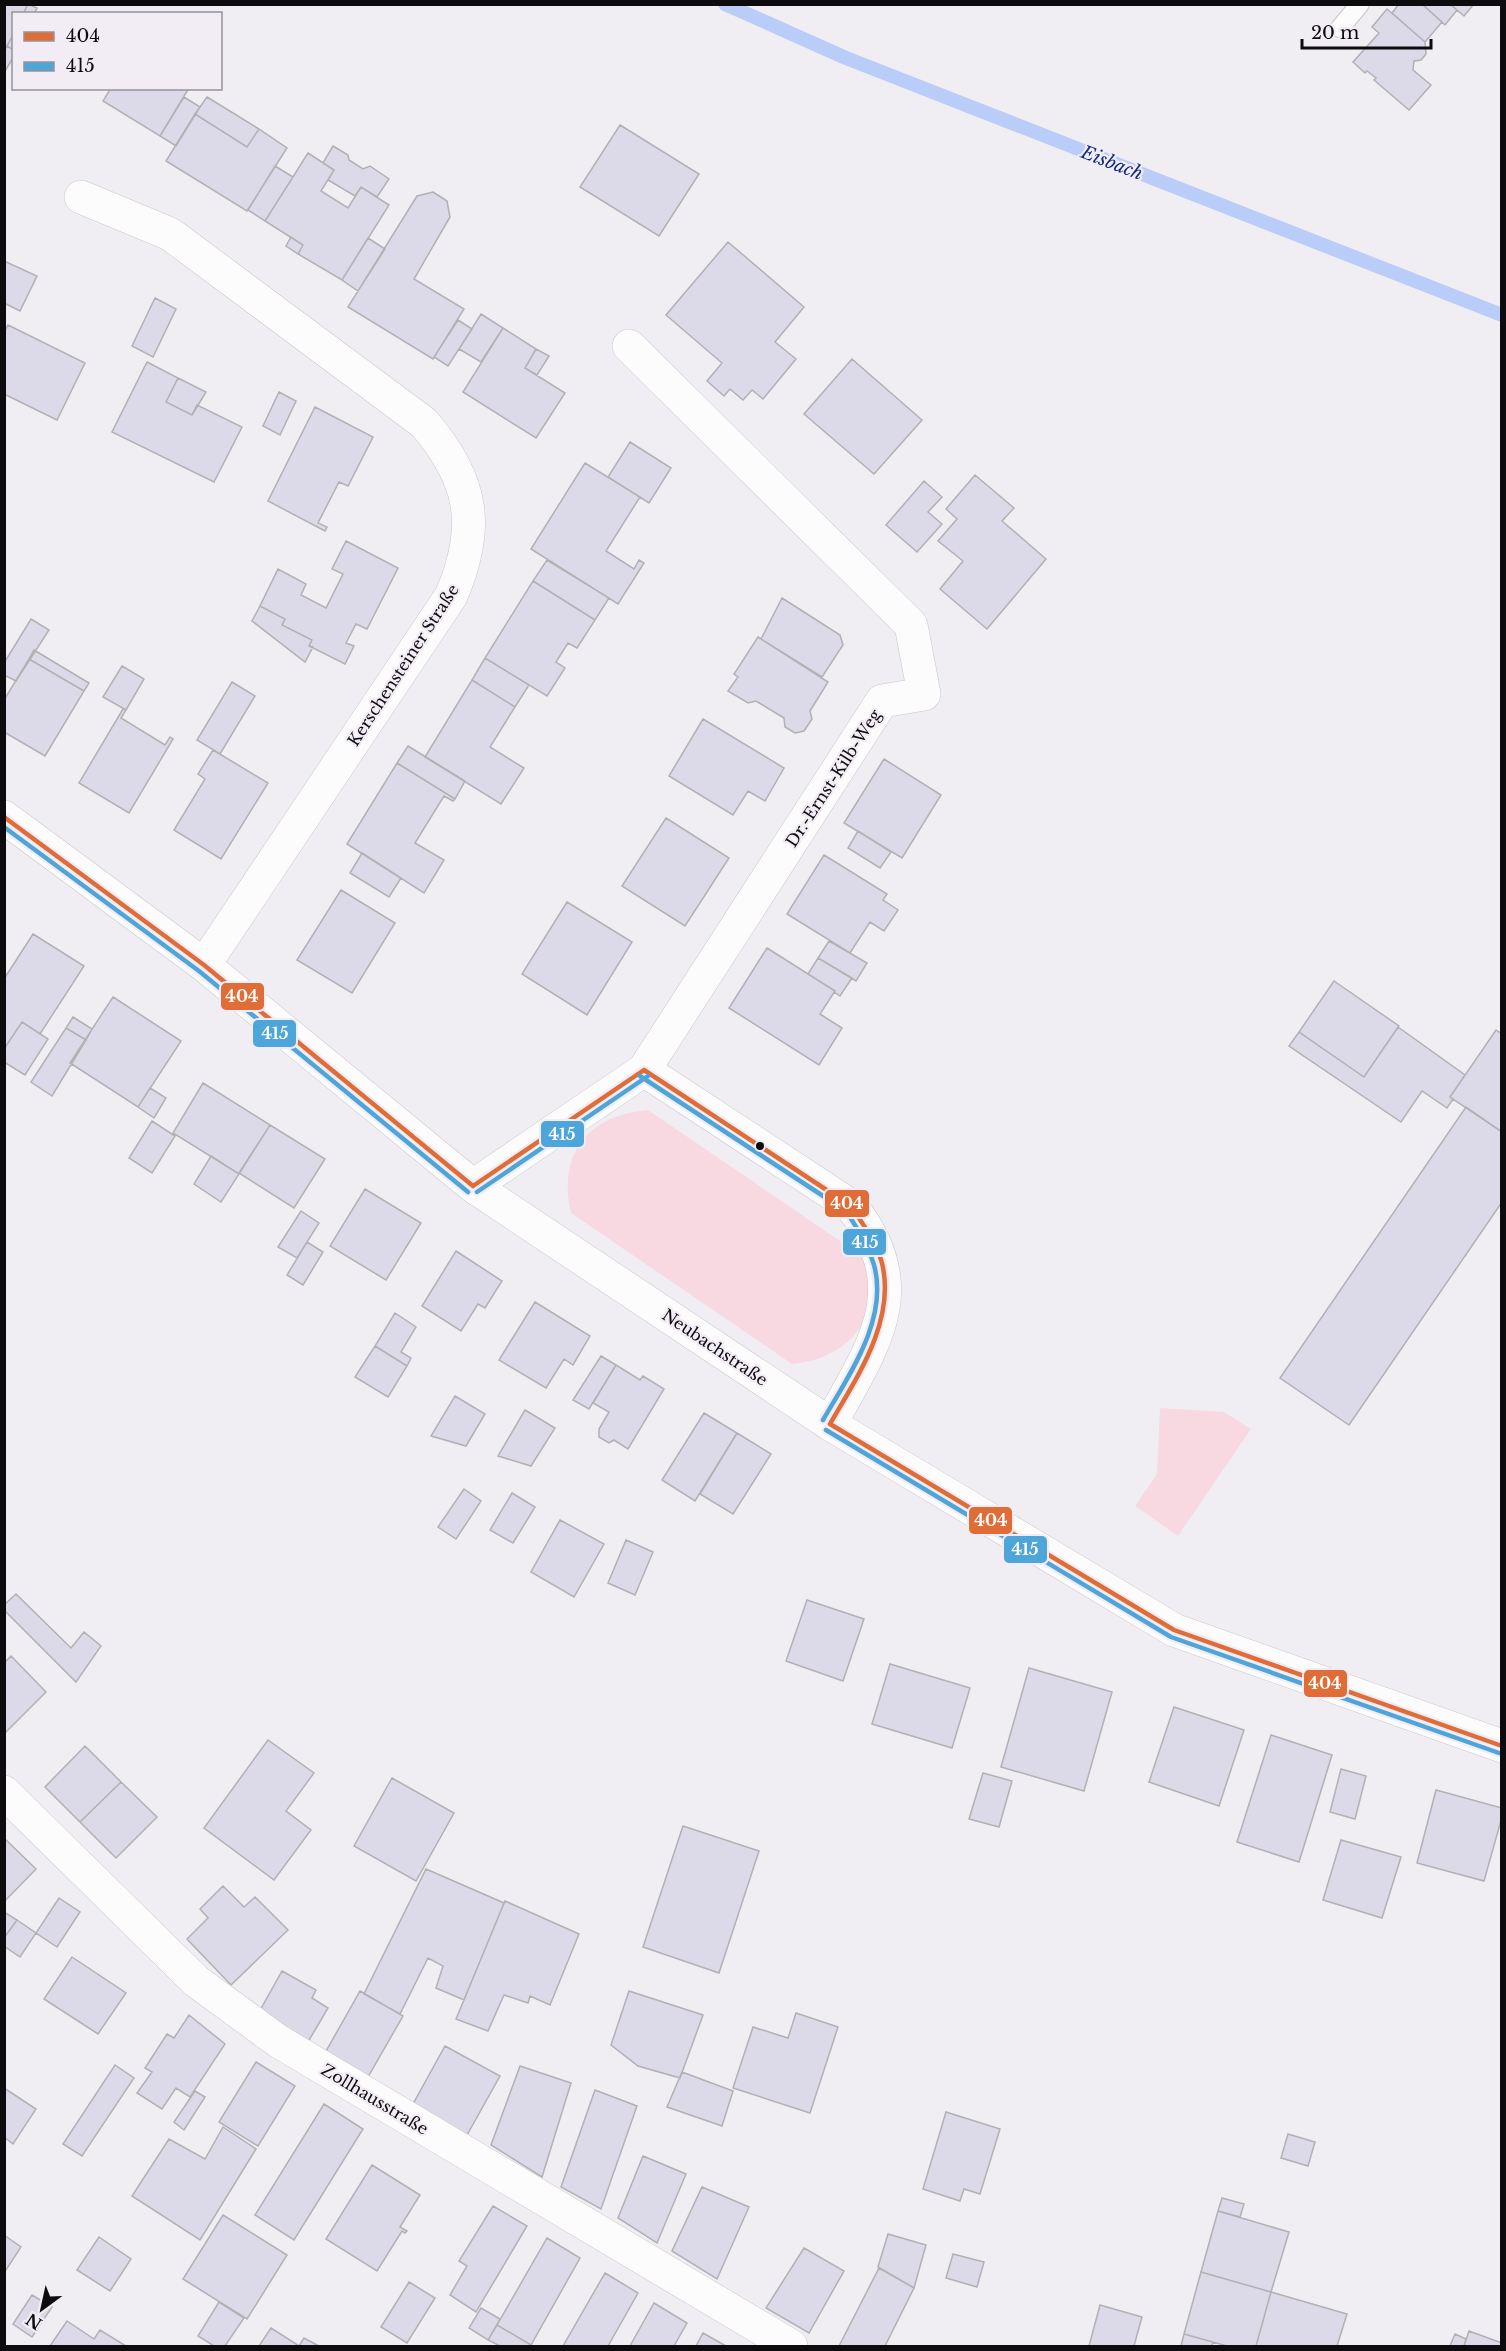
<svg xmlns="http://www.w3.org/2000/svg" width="1506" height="2351" font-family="'Libre Baskerville',serif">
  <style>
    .green { fill: #f8d9e1 }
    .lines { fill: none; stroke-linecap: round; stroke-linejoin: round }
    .stream { stroke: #bacdf9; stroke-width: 14 }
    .building { fill: #dcdae9; stroke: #b1b0b3; stroke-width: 1.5 }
    .service-casing { stroke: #c9c7ca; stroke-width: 20 }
    .minor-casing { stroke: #c9c7ca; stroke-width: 34 }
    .service { stroke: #fdfcfd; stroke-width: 18 }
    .minor { stroke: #fdfcfd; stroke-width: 33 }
    .bus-1-casing { stroke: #f2ecf5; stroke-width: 9 }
    .bus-2-casing { stroke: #f2ecf5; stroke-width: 9 }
    .bus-1 { stroke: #e06c37; stroke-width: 4.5 }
    .bus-2 { stroke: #4da5da; stroke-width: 4.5 }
    .bus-dot { fill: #0d0b0e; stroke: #f2ecf5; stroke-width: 2 }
    .labels { text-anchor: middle; stroke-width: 4.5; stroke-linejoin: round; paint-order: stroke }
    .street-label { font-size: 16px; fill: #0d0b0e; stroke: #f2ecf5 }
    .water-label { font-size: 18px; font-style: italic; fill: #0f2b7f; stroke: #f2ecf5 }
    .line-badge { stroke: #f2ecf5; stroke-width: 2 }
    .badge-label { font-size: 16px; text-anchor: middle; font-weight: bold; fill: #fff }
  </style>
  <rect width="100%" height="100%" fill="#f1eef3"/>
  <path class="green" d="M648,1110l217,148c1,13 6,30 4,43 -4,39 -41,60 -77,63l-221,-151c-14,-59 17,-98 77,-103z
    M1160,1408l64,4 27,17 -73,107 -43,-30 22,-32z"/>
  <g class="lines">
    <path class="stream" d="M725,4l121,54 656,257"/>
  </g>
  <path class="building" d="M4,4h24l-5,10h-9v19l-7,13 -3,-1z
    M28,4l9,4 -3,6h-11z
    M1399,4h23l20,18 -17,20 -33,-29z
    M1422,4h28l7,6 -12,15z
    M1450,4h24l-10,12z
    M1387,9l38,33 1,12 -5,6 -7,1 -1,9 18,15 -22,25 -35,-30 2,-2 -9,-7 -2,2 -12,-11 26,-29 -7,-6z
    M14,33v17l-7,-4z
    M7,46l7,4v6l-10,17v-22z
    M111,88h78l-29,48 -57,-35z
    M184,97l16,10 -24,39 -16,-10z
    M207,97l52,32 -12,18 -52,-33z
    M195,114l52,33 12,-18 28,19 -40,63 -81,-50z
    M620,125l79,49 -40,62 -79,-49z
    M333,146l15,9 1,5 14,9 7,-3 19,13 -12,18 -16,-10 -6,9 -27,-16 6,-10 -11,-7z
    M308,153l26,17 -13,21 27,17 13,-21 28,18 -47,75 -44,-26 5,-9 -38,-24z
    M275,166l18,11 -28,44 -17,-11z
    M433,192l14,9 3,16 -36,62 50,30 -31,50 -85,-52 69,-111z
    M291,237l12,8 -5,9 -12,-8z
    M368,238l17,11 -27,42 -16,-11z
    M728,242l76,65 -29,35 21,17 -33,40 -11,-9 -9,10 -13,-11 -6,7 -17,-15 15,-18 -56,-48z
    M4,261l33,15 -17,35 -16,-8z
    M155,298l21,11 -23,48 -21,-11z
    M481,314l22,14 -22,34 -22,-13z
    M458,320l14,9 -24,37 -14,-9z
    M8,325l77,38 -28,57 -53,-26v-61z
    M503,328l33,21 -11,19 40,25 -29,45 -73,-46z
    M536,349l13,7 -12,19 -12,-7z
    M852,359l70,61 -48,54 -70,-60z
    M147,362l31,16 -12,24 26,13 5,-10 45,22 -28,55 -102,-50z
    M178,378l28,14 -14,23 -26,-13z
    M279,392l17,9 -16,34 -17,-9z
    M315,407l58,30 -25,49 -9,-4 -21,41 9,4 -2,4 -57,-30z
    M630,442l41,26 -22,35 -41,-26z
    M585,463l55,34 -34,54 28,18 5,-9 5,3 -26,41 -87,-55z
    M975,475l39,33 -12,13 44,38 -59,70 -47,-40 23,-28 -25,-20 19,-22 -11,-10z
    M924,481l18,16 -14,15 14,12 -25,28 -31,-27z
    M346,541l52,27 -31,61 -11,-5 -10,19 8,3 -9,18 -36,-18 3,-6 -30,-15 3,-6 -25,-13 18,-37 28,15 -5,11 25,13 17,-34 -11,-5z
    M547,560l62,38 -14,22 -62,-39z
    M533,581l62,39 -18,28 -9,-5 -12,19 9,6 -18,28 -62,-38z
    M782,598l58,37 3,10 -21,32 -61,-38z
    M260,606l25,13 -3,6 30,15 -3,6 4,1 -8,15 -53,-41z
    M31,619l18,11 -33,51 -12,-6v-12z
    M758,637l70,45 -18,29 2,8 -8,12 -9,2 -10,-6 -1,-9 -28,-17 -8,2 -20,-12 10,-14 -4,-3z
    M34,650l55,33 -5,8 -55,-32z
    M485,658l44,27 -14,22 -43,-27z
    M29,659l55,32 -39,65 -41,-24v-32z
    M122,666l22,13 -18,31 -23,-13z
    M472,680l43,27 -25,40 34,21 -23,36 -76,-47z
    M232,682l23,14 -35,58 -23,-14z
    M123,709l3,1 -5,8 44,27 5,-8 3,2 -44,74 -50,-30z
    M703,719l81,49 -19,33 -17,-10 -15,24 -64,-39z
    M408,746l57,35 -10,18 -58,-36z
    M213,750l55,33 -47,76 -47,-29 31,-51 -7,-5z
    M884,759l57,36 -39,63 -58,-35z
    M397,763l58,36 -2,2 -9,-5 -29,47 29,17 -20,33 -77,-49z
    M666,818l63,40 -44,68 -63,-40z
    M858,831l33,21 -11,16 -32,-20z
    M362,853l39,25 -12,19 -39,-24z
    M824,855l63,39 -4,6 15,10 -14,21 -14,-9 -20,31 -63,-39z
    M341,890l54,33 -43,70 -55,-33z
    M567,902l65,40 -45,73 -65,-41z
    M33,934l51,32 -44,68 -18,-12 -18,27v-70z
    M829,941l38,22 -11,18 -38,-23z
    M767,948l68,43 -15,23 22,14 -23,37 -90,-57z
    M818,958l34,20 -12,18 -6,-4 1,-1 -27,-17z
    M1334,981l65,45 -35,51 -65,-45z
    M113,997l68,44 -43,66 -68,-44z
    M73,1017l19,12 -6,11 -20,-12z
    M22,1022l26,17 -23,36 -21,-13v-13z
    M1398,1027l67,48 -15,22 3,2 -6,9 -25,-17 -21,31 -112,-76 10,-14 65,45z
    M66,1028l20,12 -34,56 -21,-14z
    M1496,1030l6,4v98l-52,-35z
    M203,1083l67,42 -31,49 -66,-41z
    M150,1088l16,10 -12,20 -16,-11z
    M1466,1107l36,25v70l-153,223 -69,-47z
    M152,1121l23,15 -23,37 -23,-15z
    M270,1125l55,34 -31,49 -55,-35z
    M211,1156l28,18 -18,28 -27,-18z
    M365,1189l56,34 -35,57 -56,-34z
    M301,1211l18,12 -22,35 -19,-11z
    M307,1242l16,10 -20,33 -16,-10z
    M456,1251l46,30 -17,27 -7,-4 -17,27 -39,-25z
    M535,1302l55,34 -17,29 -9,-6 -18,29 -47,-28z
    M395,1313l21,14 -15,25 10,6 -4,8 -32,-20z
    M375,1346l32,20 -19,31 -33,-20z
    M601,1356l15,9 -27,44 -16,-9z
    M616,1365l24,15 3,-4 21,13 -36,60 -14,-9 -5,3 -10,-6v-8l10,-17 -16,-9z
    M455,1396l30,18 -19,32 -35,-10z
    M525,1410l30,18 -24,38 -33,-10z
    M704,1413l33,20 -42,68 -33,-21z
    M737,1433l34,21 -38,60 -33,-20z
    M464,1489l17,12 -25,38 -18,-12z
    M512,1493l23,14 -22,36 -23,-13z
    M560,1520l44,24 -30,53 -43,-25z
    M626,1540l27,12 -18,43 -27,-12z
    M16,1594l55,54 13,-16 17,14 -25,36 -72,-72v-5z
    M807,1600l57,19 -21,62 -57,-20z
    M11,1656l35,36 -42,42v-71z
    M890,1664l80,24 -18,60 -80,-24z
    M1029,1668l83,24 -28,99 -83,-24z
    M1174,1707l70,23 -25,76 -70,-24z
    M1271,1735l61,20 -33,107 -62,-20z
    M268,1740l46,33 -28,38 25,19 -37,50 -70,-52z
    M85,1746l36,36 -41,40 -35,-35z
    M1341,1769l25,7 -11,43 -25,-7z
    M983,1773l29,8 -13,46 -30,-8z
    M392,1778l62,35 -38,68 -62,-35z
    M121,1782l36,35 -41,41 -36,-36z
    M1436,1790l66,18v9l-18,64 -67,-18z
    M683,1826l76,25 -40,122 -76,-26z
    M4,1838l32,31 -32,33z
    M1341,1840l60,17 -19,61 -59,-18z
    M426,1869l78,34 -40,97 -28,-12 7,-22 -15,-8 -28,56 -36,-20z
    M223,1886l21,21 11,-10 33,33 -57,55 -44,-46 21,-21 -8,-9z
    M59,1898l21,14 -23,35 -21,-14z
    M505,1901l74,33 -29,71 -20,-9 -2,7 -24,-8 -16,36 -32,-12z
    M4,1912l13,8 -13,18z
    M17,1920l19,13 -16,24 -16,-11v-8z
    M72,1957l54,36 -28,41 -54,-35z
    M282,1971l34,19 -4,8 16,10 -20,34 -50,-28z
    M360,1991l43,25 -35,61 -43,-24z
    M629,1991l74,24 -23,63 -42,-12 -27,-21z
    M796,2013l42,14 -28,86 -77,-25 20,-61 35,11z
    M189,2015l36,29 -35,53 -14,-9 -14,21 -25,-16 15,-21 -7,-4 22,-34 7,4z
    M445,2046l55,30 -33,59 -54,-31z
    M256,2062l39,24 -37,60 -39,-24z
    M115,2065l19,13 -52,78 -19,-12z
    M520,2066l51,17 -29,94 -51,-32z
    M682,2072l51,19 -11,35 -55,-19z
    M4,2088l32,21 -23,35 -9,-7z
    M595,2090l42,16 -36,103 -40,-22z
    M195,2091l10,6 -21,33 -10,-8z
    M324,2104l39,25 -69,111 -39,-25z
    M946,2112l54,17 -20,65 -16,-5 -4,12 -37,-12z
    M223,2127l33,22 -56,91 -68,-44 37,-57 36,20z
    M1288,2134l27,8 -7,24 -27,-8z
    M643,2156l43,18 -29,69 -39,-25z
    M372,2165l48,30 -20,32 7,4 -2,2 -3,-2 -25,40 -51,-32z
    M702,2187l47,20 -32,72 -45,-28z
    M1222,2198l22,6 -4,13 -22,-6z
    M493,2206l34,20 -51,86 -26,-17 17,-29 -8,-5z
    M1218,2211l71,21 -18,60 -70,-20z
    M223,2215l64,40 -40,64 -64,-40z
    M888,2234l38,11 -12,43 -36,-21z
    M4,2235l17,12 -17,26z
    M99,2237l32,22 -21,32 -33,-21z
    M547,2238l33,20 -49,87 -34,-20z
    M804,2248l40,23 -35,62 -43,-25z
    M953,2254l31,8 -7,25 -31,-9z
    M879,2268l35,20 -29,58h-46z
    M1201,2272l70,20 -15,54h-29l-43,-12z
    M605,2273l33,20 -30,53h-45z
    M409,2282l26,16 -28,45 -26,-16z
    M1271,2292l76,22 -10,32h-81z
    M32,2295l20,12 -20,30 -19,-13z
    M219,2302l25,16 -19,28h-11l-16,-10z
    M654,2303l33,20 -13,23h-44z
    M1100,2305l42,12 -8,29h-45z
    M481,2308l19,11 -12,21 -19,-12z
    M67,2321l27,18 6,-9 26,16h-76z
    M497,2325l34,20 -1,1h-30l-12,-6z
    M271,2328l28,18 5,-8 15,8h-60z
    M1469,2331l33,12v3h-38z
    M703,2333l23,13h-30z
    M1184,2334l29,8 -1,4h-31z
    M1455,2334l11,5 -2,7h-14z"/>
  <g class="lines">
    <defs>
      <path id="service" d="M1340,28l20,-24"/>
      <path id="minor" d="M81,197l89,37 254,189c49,57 57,104 27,173l-247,369
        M4,817l200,148 269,221 357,238 344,206 328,116
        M644,1070l207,136c66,82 22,140 -21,218
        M473,1186l171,-116 238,-369 42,-7 -13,-69 -282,-279
        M4,1792l192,189 82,60 513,305"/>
    </defs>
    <use href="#service" class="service-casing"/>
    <use href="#minor" class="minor-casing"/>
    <use href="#service" class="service"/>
    <use href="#minor" class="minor"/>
    <defs>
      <path id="bus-1" d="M4,817l200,148 269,221
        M644,1070l207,136c12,18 25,36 31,57 14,58 -25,114 -52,161
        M473,1186l171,-116
        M830,1424l344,206 328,116"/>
      <path id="bus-2" d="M4,827l195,144 269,221
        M640,1076l206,135c11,17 22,34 28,54 15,54 -25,110 -51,155
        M477,1192l171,-116
        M826,1430l345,207 328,116"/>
    </defs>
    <use href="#bus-1" class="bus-1-casing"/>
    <use href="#bus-2" class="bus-2-casing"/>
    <use href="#bus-1" class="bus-1"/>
    <use href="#bus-2" class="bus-2"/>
  </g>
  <circle class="bus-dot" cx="760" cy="1146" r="5"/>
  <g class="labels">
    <g class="street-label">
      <text transform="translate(403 665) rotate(-57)" y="6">Kerschensteiner Straße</text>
      <text transform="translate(833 778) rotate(-57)" y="6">Dr.-Ernst-Kilb-Weg</text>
      <text transform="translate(715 1347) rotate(34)" y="6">Neubachstraße</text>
      <text transform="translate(375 2099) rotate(31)" y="6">Zollhausstraße</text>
    </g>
    <g class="water-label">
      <text transform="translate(1112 163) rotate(21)" y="6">Eisbach</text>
    </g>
  </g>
  <g class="line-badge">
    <rect x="220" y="982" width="45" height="29" rx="6" fill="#e06c37"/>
    <rect x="252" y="1019" width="45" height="29" rx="6" fill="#4da5da"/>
    <rect x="540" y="1120" width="45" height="28" rx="6" fill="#4da5da"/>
    <rect x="824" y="1189" width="46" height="29" rx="6" fill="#e06c37"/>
    <rect x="842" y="1228" width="45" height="28" rx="6" fill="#4da5da"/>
    <rect x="968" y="1506" width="45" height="29" rx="6" fill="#e06c37"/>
    <rect x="1003" y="1535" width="45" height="29" rx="6" fill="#4da5da"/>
    <rect x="1303" y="1669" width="45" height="29" rx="6" fill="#e06c37"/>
  </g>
  <g class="badge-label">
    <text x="242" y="1002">404</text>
    <text x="275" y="1039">415</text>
    <text x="562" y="1140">415</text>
    <text x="847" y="1209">404</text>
    <text x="865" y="1248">415</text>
    <text x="991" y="1526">404</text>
    <text x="1025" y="1555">415</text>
    <text x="1325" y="1689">404</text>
  </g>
  <rect width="1506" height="2351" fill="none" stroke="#0d0b0e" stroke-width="12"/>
  <rect x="12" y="12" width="210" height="78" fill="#f2ecf5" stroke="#969299" stroke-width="1.5"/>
  <rect x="24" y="32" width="30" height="9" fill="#e06c37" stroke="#969299" stroke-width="1.5"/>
  <text x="66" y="42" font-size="18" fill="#0d0b0e">404</text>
  <rect x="24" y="62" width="30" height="9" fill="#4da5da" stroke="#969299" stroke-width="1.5"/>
  <text x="66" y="72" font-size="18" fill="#0d0b0e">415</text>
  <g transform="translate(42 2309) rotate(213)" stroke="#f2ecf5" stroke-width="4.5" paint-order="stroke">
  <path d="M0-4.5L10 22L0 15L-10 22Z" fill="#0d0b0e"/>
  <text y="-9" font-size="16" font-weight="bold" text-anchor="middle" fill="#0d0b0e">N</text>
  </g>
  <path d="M1302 39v9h129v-9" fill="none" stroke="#0d0b0e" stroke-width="3"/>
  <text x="1311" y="39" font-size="18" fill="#0d0b0e" stroke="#f2ecf5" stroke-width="4.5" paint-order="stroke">20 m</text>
</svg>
